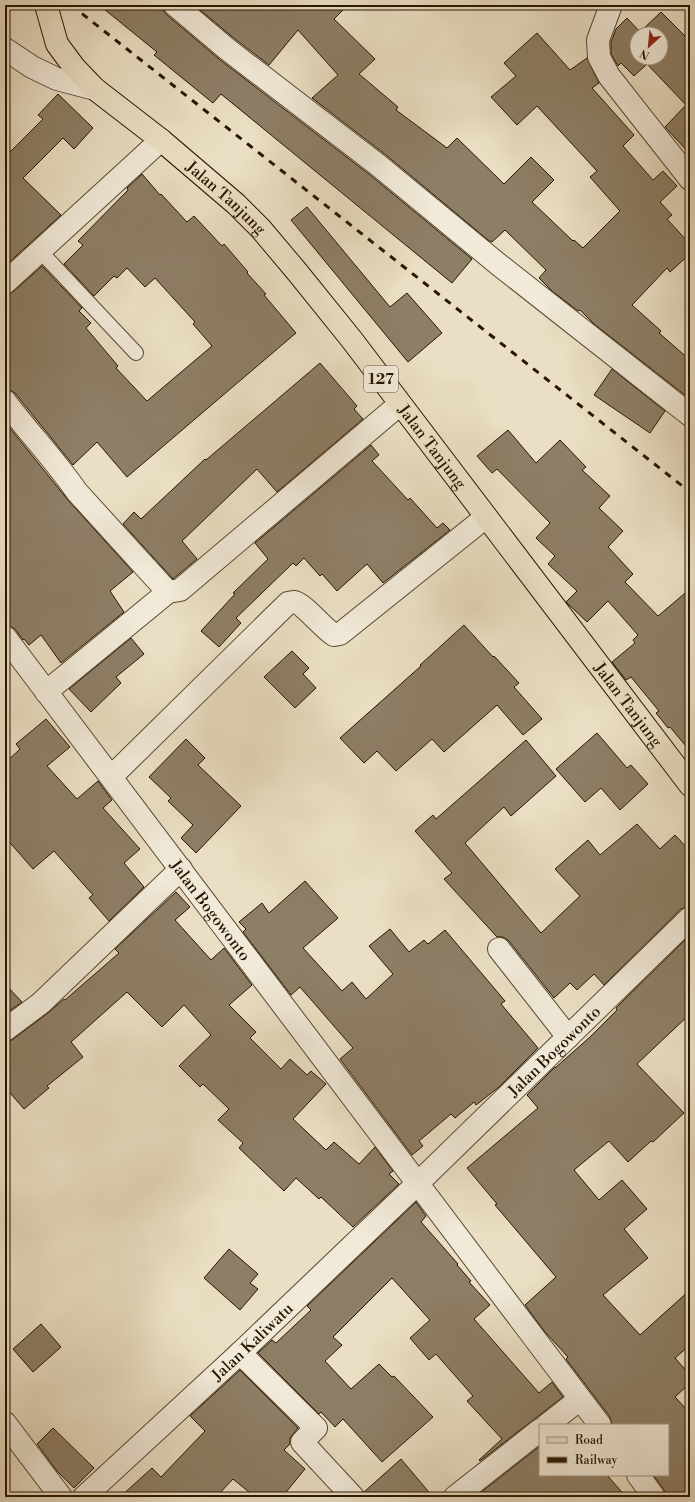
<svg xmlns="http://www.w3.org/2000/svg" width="695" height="1502" font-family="'Libre Bodoni',serif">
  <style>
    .building { fill: #8d7e66; stroke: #281500; fill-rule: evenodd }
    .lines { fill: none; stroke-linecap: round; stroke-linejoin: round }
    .lane-casing { stroke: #584831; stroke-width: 16 }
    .street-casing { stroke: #584831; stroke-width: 24 }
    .primary-casing { stroke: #281500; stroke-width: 24 }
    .lane { stroke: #f1ead9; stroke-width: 14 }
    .street { stroke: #f1ead9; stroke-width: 22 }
    .primary { stroke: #eadfc4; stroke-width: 22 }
    .rail { stroke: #281500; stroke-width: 3; stroke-dasharray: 7 7; stroke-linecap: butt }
    .labels { text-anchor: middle; stroke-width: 3.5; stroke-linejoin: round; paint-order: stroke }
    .shield { fill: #f1ead9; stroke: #645541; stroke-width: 1 }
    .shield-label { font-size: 15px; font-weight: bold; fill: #281500 }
    .street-label { font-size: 16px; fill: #281500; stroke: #f1ead9 }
  </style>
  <rect width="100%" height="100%" fill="#eadfc4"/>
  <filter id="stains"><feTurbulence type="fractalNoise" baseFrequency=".005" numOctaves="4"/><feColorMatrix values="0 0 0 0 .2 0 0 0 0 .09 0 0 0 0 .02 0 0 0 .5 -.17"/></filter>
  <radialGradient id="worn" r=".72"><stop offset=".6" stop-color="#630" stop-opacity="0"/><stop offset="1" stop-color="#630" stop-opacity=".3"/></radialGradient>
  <path class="building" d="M99,5h64v5l4,5 52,44 151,116 102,84 -20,24 -231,-189 -8,9 -59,-48 3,-3z
    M194,5h154l-14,14 41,40 -16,15 39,33 -2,3 51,38 10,-10 47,46 27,-27 23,23 -22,22 41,39 1,-1 9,8 37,-37 -30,-34 7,-6 -60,-65 -20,19 -26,-28 25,-21 -12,-13 33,-30 33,37 17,-12 12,25 -7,5 42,47 -11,11 30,34 10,-9 14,15 -17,16 12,13 -5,4 23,25v10l-20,18 -3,-4 -35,37 29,26 -2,2 31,27v39l-96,-75 -14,-14 -2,1 -26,-20 -13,-13 7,-8 -41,-40 -13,12 -4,-2 -102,-85 -74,-57 26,-23 -40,-45 -29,35 -34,-26z
    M661,12l29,29v113l-25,-27 21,-22 -39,-41 -13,12 -13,-13 -3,3 -7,-12v-12l5,-13 11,-11 13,14zM637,34h24v24h-24z
    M58,94l35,34 -19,21 -11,-11 -40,40 38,37 -56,51v-109l38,-38 -5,-4z
    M142,174l18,21 1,-1 26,28 7,-6 28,30 2,-2 24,28 -1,1 19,21 -2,1 32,38 -169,144 -30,-35 -24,23 -58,-72 -5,-3 -5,-1v-94l8,-3 29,-26 40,42 -3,3 12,12 -5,5 32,38 -2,2 31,33 65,-55 -19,-22 2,-2 -40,-44 -10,9 -18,-19 -10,10 -3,-2 -20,20 -30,-32 19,-19 -5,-4 50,-51 -1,-2z
    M307,207l83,100 17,-14 35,40 -34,29 -117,-142z
    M320,363l37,43 -3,3 9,10 -86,73 -20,-23 -75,72 15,18 -24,20 -50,-55 11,-12 7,7 64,-60 1,1z
    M612,369l53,42 -15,22 -56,-38z
    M5,422l63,78 65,72 -23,19 14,21 -63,51 -20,-28 -12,10 -5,-6 -1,1 -8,-11 -10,-6z
    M508,430l28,33 24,-23 26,27 -4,3 28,26 -11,12 24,23 -15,16 25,27 -8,8 33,34 32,-27v162l-20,-24 -2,1 -12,-15 3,-2 -28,-34 -5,3 -14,-18 23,-19 -2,-3 5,-5 -30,-34 -21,21 -20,-19 -1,-1 11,-11 -29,-27 7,-8 -19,-18 14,-15 -53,-54 -5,4 -15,-17z
    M371,445l8,10 -7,6 36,39 2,-2 27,30 6,-5 7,7 -67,53 -16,-19 -30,27 -15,-17 -2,2 -16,-18 -8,8 -3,-3 -57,55 5,5 -22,24 -18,-16 34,-37 -2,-1 35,-34 -13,-16z
    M464,625l29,32 1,-1 25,27 -5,4 28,32 -19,16 -26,-30 -53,47 -12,-13 -36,32 -19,-20 -13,12 -24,-25 81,-72 -1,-1z
    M131,638l13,16 -28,23 5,6 -30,29 -22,-23z
    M292,651l17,17 -6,6 13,14 -21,20 -31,-31z
    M46,719l24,28 -23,19 30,33 21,-18 14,19 -9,8 37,41 -16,14 20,24 -35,34 -20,-23 4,-3 -39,-44 -21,18 -28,-32v-74l15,-14 -4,-5z
    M597,733l30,35 4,-3 17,19 -28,26 -19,-22 -16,14 -29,-33z
    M186,739l19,19 -7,7 43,41 -45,47 -15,-15 12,-13 -25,-24 3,-3 -22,-21z
    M526,740l30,36 -45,40 -7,-9 -39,36 76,90 39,-37 -25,-27 33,-29 12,15 37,-31 23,25 15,-14 15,16v55l-9,3 -77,76 -10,-11 -17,16 -7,-7 -16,15 -45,-57 -6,-4h-6l-53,-58 8,-6 -37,-42 18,-16 3,4z
    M305,881l33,37 -35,30 39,43 10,-9 14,17 27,-25 -24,-28 21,-17 19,23 15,-12 4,4 17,-14 60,71 -4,3 37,44 -39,39 -23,18 -2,-3 -19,16 -4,-4 -32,27 4,5 -11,9 -72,-96 13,-11 -53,-61 -9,8 -48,-63 3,-3 -7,-7 23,-19 7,10z
    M176,892l14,15 -15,13 36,40 13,-12 28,37 -23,20 27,27 -6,6 31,31 9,-10 17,16 4,-4 15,13 -33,35 33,31 8,-8 25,22 16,-17 18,24 -4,3 10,10 -46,43 -32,-30 -2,2 -23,-21 -12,13 -45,-43 4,-5 -25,-23 11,-11 -26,-25 -3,3 -21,-21 32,-31 -27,-30 -22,22 -35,-35 -56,50 12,15 -36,29 2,2 -25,21 -19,-22v-45l7,-2 36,-27 16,-14 1,1 54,-47 -4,-4z
    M690,935v79l-53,50 47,49 -31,29 -2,-1 -23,21 -19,-21 -35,29 25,30 23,-20 25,29 -23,20 24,29 -45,37 37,40 50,-45v55l-15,13 15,17v8l-15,14 15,16v84h-24l-2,-7 -11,-15h15v-50h-56l-2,-8 -44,-58 2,-2 -23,-25 -20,-27 31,-28 -61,-72 2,-1 -30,-36 71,-60 -11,-13 28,-28v1l35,-31 27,-27 -1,-2z
    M5,984l17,18 -17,12z
    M416,1202l10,14 -5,6 37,42 -1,1 14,16 -2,1 21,23 -16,14 65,74 13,-11 11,15 -83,64 -1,-1 23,-21 -35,-38 6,-5 -37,-42 -7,6 -19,-22 20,-18 -38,-42 -59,59 9,8 -17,16 26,28 28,-25 13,13 2,-1 39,41 -51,45 -39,-43 -8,8 -14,-15 -2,2 -61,-61 14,-13 4,3 35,-33 -4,-4z
    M229,1249l29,25 -8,9 8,6 -18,21 -36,-32z
    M41,1324l20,23 -28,25 -20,-23z
    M240,1370l58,58 -8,10v6l-6,6 21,19 -23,28h-27l-22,-18 -17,18h-96l32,-29 9,9 44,-46 -15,-15z
    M53,1428l41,40 -20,20 -17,-17 -20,-27z
    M540,1446v29h67l19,22h-151z
    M401,1459l32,38h-68l-1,-5z"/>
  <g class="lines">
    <defs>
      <path id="lane" d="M40,251l96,102"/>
      <g id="street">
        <path d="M175,5l52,44 151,116 120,99 192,151"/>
        <path d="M611,5l-13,35 1,17 10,19 81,103"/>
        <path d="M5,49l27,18 25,12 38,10"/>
        <path d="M5,283l156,-143"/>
        <path d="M5,401c23,31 50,59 72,91l91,100"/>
        <path id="s1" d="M5,637l595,788"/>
        <path d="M46,692l122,-100 12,-2 220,-186"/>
        <path d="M111,777l177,-174c2,0 4,-1 6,-1 9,1 30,27 40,33l6,-1 146,-117"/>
        <path d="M499,949l69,88"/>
        <path d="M5,1030l36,-27 140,-134"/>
        <path d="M240,1353l76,75 -14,14 51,55"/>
        <path d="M5,1423l56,74"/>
        <path d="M547,1425l33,-26"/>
        <path d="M638,1475l16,22"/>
        <path id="s2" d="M84,1497l156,-144 177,-169 273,-266"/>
        <path d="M455,1497l85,-67"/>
      </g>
      <g id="primary">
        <path id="s3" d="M46,5l11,39 17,23 21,22 66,51 75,64 25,25 37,44 54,67 338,445"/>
      </g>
    </defs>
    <use href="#lane" class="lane-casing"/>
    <use href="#street" class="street-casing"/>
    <use href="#primary" class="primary-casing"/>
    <use href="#lane" class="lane"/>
    <use href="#street" class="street"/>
    <use href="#primary" class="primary"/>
    <path class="rail" d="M71,5l619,487"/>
  </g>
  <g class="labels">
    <rect class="shield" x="364" y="366" width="34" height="26" rx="3"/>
    <g class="shield-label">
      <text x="381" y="384">127</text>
    </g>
    <g class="street-label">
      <text dy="6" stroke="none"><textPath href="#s3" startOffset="270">Jalan Tanjung</textPath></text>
      <text dy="6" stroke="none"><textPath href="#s3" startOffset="594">Jalan Tanjung</textPath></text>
      <text dy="6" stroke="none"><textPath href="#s3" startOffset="918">Jalan Tanjung</textPath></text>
      <text dy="6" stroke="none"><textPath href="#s1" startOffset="342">Jalan Bogowonto</textPath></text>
      <text dy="6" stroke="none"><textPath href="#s2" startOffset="648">Jalan Bogowonto</textPath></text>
      <text dy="6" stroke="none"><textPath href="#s2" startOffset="229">Jalan Kaliwatu</textPath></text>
    </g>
  </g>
  <rect width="695" height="1502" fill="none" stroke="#eadfc4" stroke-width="20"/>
  <rect x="6" y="6" width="683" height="1490" fill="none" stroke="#281500" stroke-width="2"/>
  <rect x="10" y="10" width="675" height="1482" fill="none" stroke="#281500"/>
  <rect x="539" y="1424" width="130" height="52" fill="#f1ead9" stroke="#a19582"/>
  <rect x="547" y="1437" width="20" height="6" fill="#eadfc4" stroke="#a19582"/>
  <text x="575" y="1444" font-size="12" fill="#281500">Road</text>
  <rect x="547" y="1457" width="20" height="6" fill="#281500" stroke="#a19582"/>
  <text x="575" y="1464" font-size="12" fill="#281500">Railway</text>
  <g transform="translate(649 46) rotate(207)"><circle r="19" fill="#f1ead9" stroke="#a19582"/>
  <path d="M0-3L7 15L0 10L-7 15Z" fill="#8f2418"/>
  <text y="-6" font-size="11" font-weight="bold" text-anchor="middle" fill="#281500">N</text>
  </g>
  <rect width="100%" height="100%" filter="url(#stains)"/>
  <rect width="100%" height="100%" fill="url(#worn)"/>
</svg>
